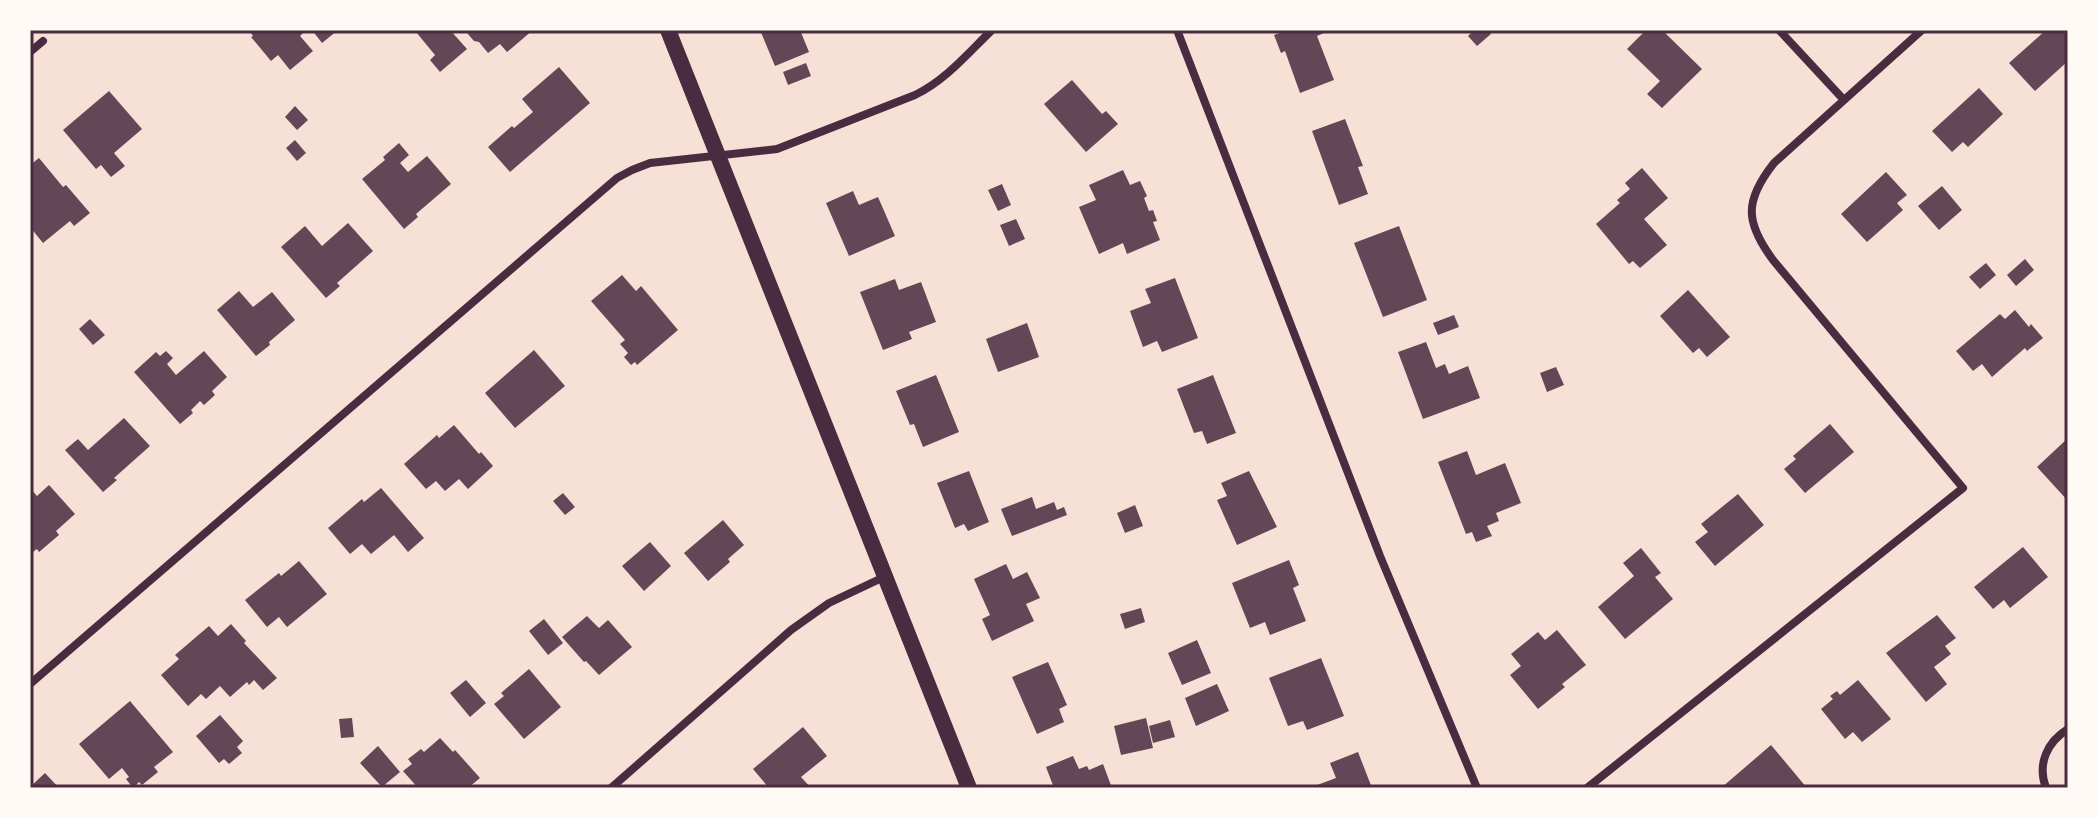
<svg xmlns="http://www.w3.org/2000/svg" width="2098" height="818" font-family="'Nunito Sans',sans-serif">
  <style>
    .building { fill: #644757 }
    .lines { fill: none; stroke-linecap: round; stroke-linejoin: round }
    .minor { stroke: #4a2c40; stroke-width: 8 }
    .secondary { stroke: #4a2c40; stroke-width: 16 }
    .neatline { fill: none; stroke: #4a2c40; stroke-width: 3 }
  </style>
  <rect width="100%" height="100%" fill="#f7e1d7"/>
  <path class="building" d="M249,30h57l-6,6 13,15 -23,19 -12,-15 -7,6 -20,-24 2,-1z
    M312,30h26l-16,13z
    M419,30h31l17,19 -27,23 -10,-12 5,-5 -19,-23z
    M467,30h66l-26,22 -7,-8 -12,9 -9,-11 -5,-1 -7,-8z
    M760,30h40l9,22 -34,14z
    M1288,30h43l-14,6 17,44 -34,13 -15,-42 -4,2 -7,-18z
    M1474,30h14l3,4 -14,12 -9,-10z
    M1646,30h16l40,39 -40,39 -15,-14 13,-13 -33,-32z
    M2046,30h17l5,5v26l-33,30 -26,-28z
    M806,63l5,13 -23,9 -5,-13z
    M559,67l31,36 -80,69 -22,-25 24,-21 2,2 19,-16 -11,-13z
    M1072,80l30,34 4,-3 12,13 -32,28 -42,-48z
    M1979,88l24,26 -35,33 -5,-5 -11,10 -20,-21z
    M109,91l33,38 -28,24 11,13 -14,11 -10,-12 -5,4 -33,-39z
    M295,106l13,14 -11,10 -12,-13z
    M1345,119l18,47 -5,1 10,27 -29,11 -27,-74z
    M295,140l11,13 -9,8 -11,-13z
    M399,143l10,12 -9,8 8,9 19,-16 24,28 -35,30 2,3 -14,12 -42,-50 23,-19 -2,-3z
    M39,158l24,29 3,-2 24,28 -16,13 -4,-5 -27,22 -13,-16v-62z
    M1642,168l26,30 -24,21 23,26 -27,23 -7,-7 -4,3 -33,-40 24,-21 -3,-3 13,-11 -5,-6z
    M1123,170l7,15 10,-4 7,15 -3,2 5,13 4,-1 4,11 -4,1 7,18 -33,14 -4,-11 -24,11 -20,-47 17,-7 -7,-15z
    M1886,172l21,23 -10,8 6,7 -36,32 -26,-28z
    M1002,184l9,21 -13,6 -10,-21z
    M1942,186l20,24 -23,20 -21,-24z
    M853,191l6,14 19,-8 17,39 -46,20 -23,-53z
    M1016,219l9,20 -16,7 -9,-21z
    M348,223l25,28 -36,32 3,3 -14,12 -45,-51 24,-21 17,20z
    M1399,226l28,74 -44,17 -29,-74z
    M2025,259l9,11 -18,16 -9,-11z
    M1986,263l10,12 -16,14 -11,-12z
    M622,275l14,16 5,-5 37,44 -41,35 -2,-3 -4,3 -7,-8 4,-4 -8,-9 5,-4 -34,-39z
    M1175,278l23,60 -36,14 -5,-11 -14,6 -13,-36 21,-8 -6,-14z
    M895,279l4,11 22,-8 15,40 -27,10 3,7 -29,11 -23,-58z
    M1688,290l42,47 -23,20 -8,-9 -6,5 -33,-37z
    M239,291l14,16 19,-15 23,28 -26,22 1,3 -14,11 -39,-46z
    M2015,310l14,17 2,-3 12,14 -16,13 -2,-3 -33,29 -10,-13 -9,7 -17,-20 44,-37 5,5z
    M1454,315l5,12 -21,8 -5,-12z
    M90,319l15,16 -12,10 -14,-16z
    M1027,323l12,34 -41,15 -12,-33z
    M1426,342l10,26 9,-4 4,10 19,-8 12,32 -57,21 -25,-67z
    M534,350l31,36 -50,42 -30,-35z
    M166,351l7,7 -6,6 9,11 28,-24 23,26 -15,14 3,4 -11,10 -4,-4 -9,9 2,3 -13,11 -46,-52 22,-20 4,4z
    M1556,367l8,18 -17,7 -7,-19z
    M936,375l23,57 -36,15 -9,-23 -4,1 -14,-34z
    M1213,375l23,58 -29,11 -5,-13 -8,2 -17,-44z
    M124,418l26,28 -36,32 3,2 -14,12 -38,-42 13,-11 10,11z
    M1830,424l24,28 -49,41 -21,-24 12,-10 -3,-3z
    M454,425l25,29 2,-2 12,14 -25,23 -9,-10 -14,12 -9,-10 -10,8 -22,-25 33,-29 2,3z
    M2068,438v63l-31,-34z
    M1467,451l9,24 29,-12 16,40 -25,10 3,8 -12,5 5,10 -16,6 -4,-10 -6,2 -28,-72z
    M969,471l20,51 -21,9 -4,-7 -9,4 -18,-45z
    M1249,471l28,56 -40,18 -20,-45 10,-4 -6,-13z
    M49,485l26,29 -19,17 3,4 -20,17 -2,-3 -7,5v-66l7,8z
    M381,488l43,50 -16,14 -14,-17 -23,19 -9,-10 -12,10 -22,-26 34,-29 2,3z
    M563,493l12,14 -10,8 -12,-14z
    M1738,494l26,31 -49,41 -20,-24 13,-10 -7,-8z
    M1032,497l4,12 18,-7 3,8 7,-3 3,8 -55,21 -11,-27z
    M1135,505l8,21 -18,7 -8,-20z
    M723,520l21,25 -16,14 2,3 -22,19 -24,-28z
    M650,542l21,24 -27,25 -22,-25z
    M2023,547l25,30 -38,31 -6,-8 -11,9 -19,-22z
    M1641,548l20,25 -6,4 18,22 -48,40 -27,-32 36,-31 -11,-13z
    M1289,560l10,25 -6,3 13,33 -36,14 -5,-13 -15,6 -18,-45z
    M299,561l28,33 -40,33 -8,-10 -12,10 -22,-27 34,-27 2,3z
    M1006,564l7,15 14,-7 13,26 -14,6 8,17 -42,20 -10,-22 8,-4 -16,-36z
    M1141,608l4,14 -20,7 -5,-15z
    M1937,615l19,23 -11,8 6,8 -17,13 13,17 -21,18 -40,-49z
    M587,616l12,12 9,-8 24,27 -33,28 -13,-14 -2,1 -22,-25z
    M544,619l19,24 -15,12 -19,-24z
    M231,624l15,17 -2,2 33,35 -14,12 -9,-10 -5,5 -2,-3 -17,15 -10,-11 -14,13 -5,-5 -13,12 -27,-31 18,-16 -4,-4 34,-29 9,10z
    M1557,630l29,35 -24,19 3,3 -27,22 -28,-34 11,-9 -10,-12 27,-22 7,8z
    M1197,640l14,33 -29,12 -14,-32z
    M1321,658l23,58 -37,14 -4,-9 -15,5 -19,-48z
    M1048,662l19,43 -8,4 5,13 -27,12 -25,-57z
    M529,669l32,38 -37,32 -30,-35 10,-8 -3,-3z
    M466,680l20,23 -16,14 -20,-24z
    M1858,680l33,39 -29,23 -9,-10 -8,7 -24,-30 12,-10 -3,-3 7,-5 3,4z
    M1217,684l12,27 -33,15 -11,-28z
    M130,701l43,51 -19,15 4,5 -16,13 -3,-3 -6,6 -7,-9 3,-2 -7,-9 -13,11 -30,-35z
    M220,715l23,26 -6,6 5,6 -13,11 -5,-5 -5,4 -23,-27z
    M352,718l2,19 -13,1 -2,-19z
    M1146,718l7,30 -32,7 -7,-29z
    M1170,720l5,17 -22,6 -4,-17z
    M803,727l24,29 -26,21 10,11h-42l-16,-19z
    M440,738l13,14 2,-2 25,28 -12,10h-50l-15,-17 9,-7 -4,-5 13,-10 3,3z
    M1771,745l36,43h-86z
    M378,746l22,26 -18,15 -22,-24z
    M1358,752l14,36h-63l27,-10 -6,-15z
    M1073,756l6,13 8,-3 2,4 14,-6 9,24h-58l-8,-21z
    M45,773l14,15h-29v-1z"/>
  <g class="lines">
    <path class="minor" d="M1177,30l203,526 97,232
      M1779,30l65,70
      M30,52l13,-11
      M30,684l587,-506 15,-8 18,-7 127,-14 138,-54c31,-15 53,-42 77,-65
      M611,788l180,-158 38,-27 55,-26
      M1587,788l376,-300 -190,-228c-28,-38 -29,-59 1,-97l148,-133
      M2046,788c-9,-24 1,-46 22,-59"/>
    <path class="secondary" d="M668,30l301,758"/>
  </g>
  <rect width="2098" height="818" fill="none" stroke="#fffaf5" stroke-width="64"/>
  <rect x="32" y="32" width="2034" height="754" class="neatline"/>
</svg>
